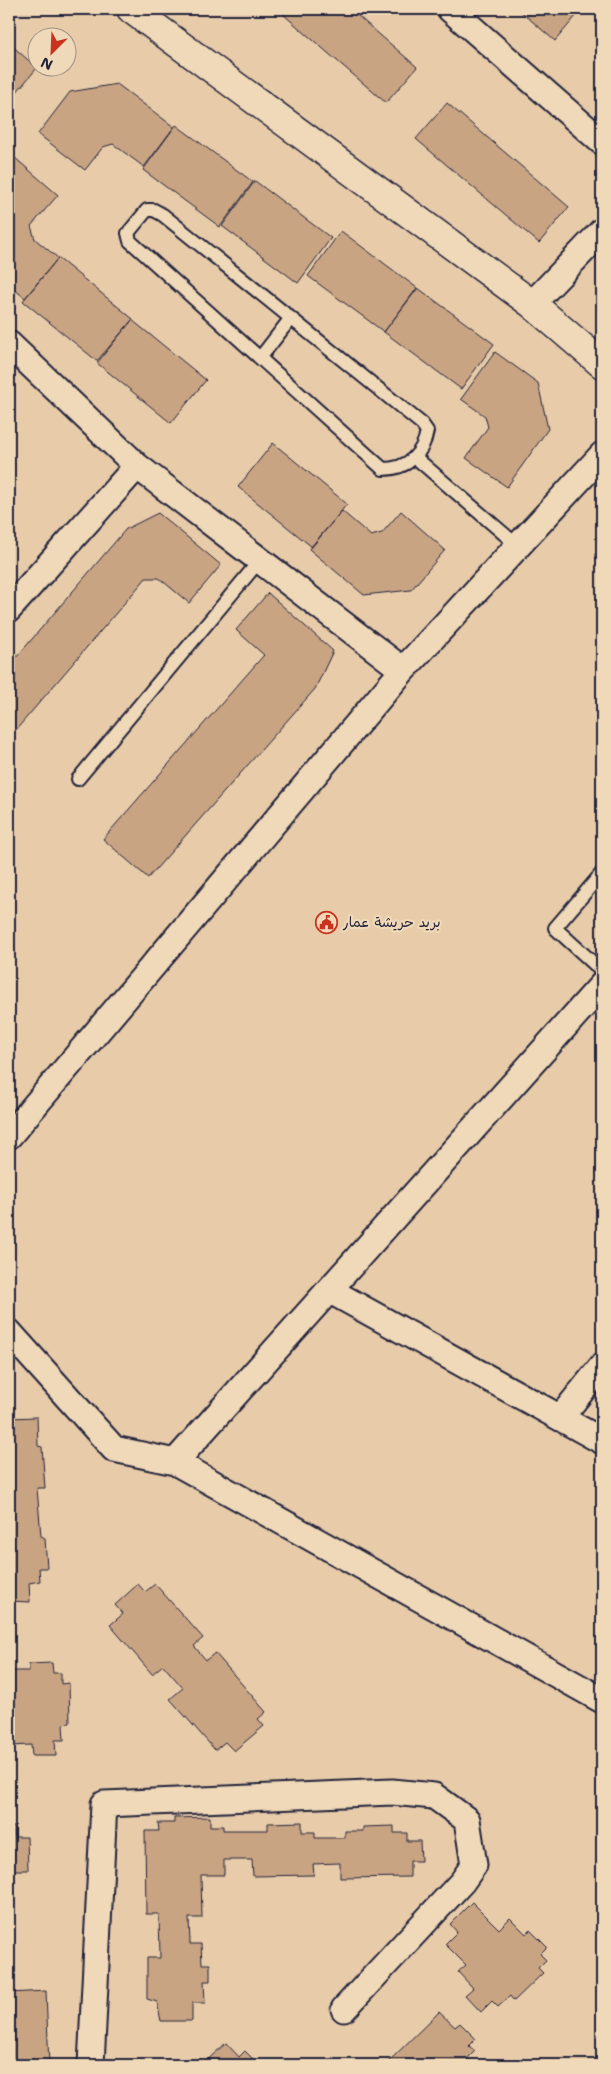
<svg xmlns="http://www.w3.org/2000/svg" width="611" height="2074" font-family="'Shantell Sans','Playpen Sans Arabic',sans-serif">
  <style>
    .building { fill: #c9a483; stroke: #22223b }
    .lines { fill: none; stroke-linecap: round; stroke-linejoin: round }
    .lane-casing { stroke: #22223b; stroke-width: 16 }
    .street-casing { stroke: #22223b; stroke-width: 29 }
    .secondary-casing { stroke: #22223b; stroke-width: 31 }
    .lane { stroke: #efd9b8; stroke-width: 12 }
    .street { stroke: #efd9b8; stroke-width: 25 }
    .secondary { stroke: #efd9b8; stroke-width: 28 }
    .labels { text-anchor: middle; stroke-width: 4.5; stroke-linejoin: round; paint-order: stroke }
    .poi-label { font-size: 14px; fill: #22223b; stroke: #efd9b8; text-anchor: start }
  </style>
  <rect width="100%" height="100%" fill="#e8ccaa"/>
  <filter id="ink" filterUnits="userSpaceOnUse"><feTurbulence type="fractalNoise" baseFrequency=".02" numOctaves="2"/><feDisplacementMap in="SourceGraphic" scale="10" xChannelSelector="R" yChannelSelector="G"/><feConvolveMatrix kernelMatrix="1 2 1 2 8 2 1 2 1" color-interpolation-filters="sRGB"/></filter>
  <g filter="url(#ink)">
    <path class="building" d="M277,9h73l67,58 -31,36z
      M518,9h64l-27,32z
      M9,43l28,25 -28,33z
      M117,84l57,43 -30,40 -31,-23 -10,3 -18,23 -47,-36 32,-42z
      M447,103l122,104 -30,36 -123,-104z
      M176,125l77,57 -33,45 -77,-57z
      M14,157l44,38 -27,31 4,13 23,19 -33,40 -16,-13v-122z
      M255,181l76,57 -33,45 -76,-57z
      M341,231l76,57 -33,44 -76,-56z
      M58,258l75,61 -36,42 -74,-60z
      M418,288l76,56 -33,45 -77,-57z
      M132,320l74,60 -35,43 -74,-60z
      M495,352l43,31 10,46 -41,58 -41,-29 22,-31 -3,-11 -24,-17z
      M273,443l74,61 -35,43 -74,-60z
      M342,511l29,25 11,-3 19,-22 44,39 -34,40 -47,5 -55,-46z
      M158,513l63,52 -32,38 -30,-25h-13l-137,160v-72l117,-137z
      M268,593l65,58 -18,38 -167,189 -45,-39 161,-184 -28,-25z
      M37,1417l1,29 4,1 3,41h-8l4,48 4,2 2,30h-8l1,13 -11,2 1,19 -21,-1v-183z
      M138,1584l7,8 10,-8 48,54 -9,8 12,14 9,-7 51,59 -8,7 6,7 -30,25 -9,-9 -10,8 -45,-51 13,-11 -20,-23 -11,9 -42,-49 13,-11 -8,-9z
      M52,1663l1,10h8v11l8,-1 1,40 -7,1 1,16h-9l1,16h-24l-1,-11 -21,1 -1,-75h20v-7z
      M210,1817v9h13v4h45v-7l34,-1v10h13v6h30v-7h18v-4l31,-1v7h13v8h13l1,20h-11v16l-70,1v-15l-27,1 1,11 -61,1 -1,-16h-28v15h-23l1,43h-13l1,26h11l1,20h8v17h-6l1,22h-13v18h-31l-4,-19 -10,-3v-41h13l-1,-44h-13l-1,-83h14l-1,-8h16v-5z
      M9,1827h6v10h12l1,33h-14l1,13h-6z
      M472,1902l27,27 11,-11 16,16 4,-4 17,17 -7,7 6,6 -8,8 5,5 -29,28 -4,-5 -12,11 -6,-6 -11,11 -16,-17 8,-7 -15,-16 8,-7 -21,-21 12,-12 -7,-8z
      M46,1991l3,74h-40v-72z
      M439,2012l16,15 5,-4 16,16 -7,7 6,5 -8,8 5,6h-85l-1,-1z
      M226,2043l13,14 6,-6 14,14h-53l-2,-2z"/>
    <g class="lines">
      <defs>
        <path id="lane" d="M147,210h7l9,5 259,209 5,7c-4,23 -19,38 -44,38l-253,-228 -2,-8z
          M260,358l31,-40
          M416,458l102,88
          M78,779l182,-219
          M602,873l-47,55 47,43"/>
        <path id="street" d="M450,9l152,133
          M532,304l70,-73
          M9,344l128,122
          M9,609l128,-143 266,204 199,-215
          M602,985l-427,477 427,238
          M9,1136l394,-466
          M329,1290l273,151
          M9,1332l105,117 61,13
          M560,1418l42,-52
          M91,2065l13,-261 288,-12 42,4 33,24 7,45 -12,17 -118,127"/>
        <path id="secondary" d="M131,9l401,295 70,60"/>
      </defs>
      <use href="#lane" class="lane-casing"/>
      <use href="#street" class="street-casing"/>
      <use href="#secondary" class="secondary-casing"/>
      <use href="#lane" class="lane"/>
      <use href="#street" class="street"/>
      <use href="#secondary" class="secondary"/>
    </g>
  </g>
  <defs>
    <symbol id="civic-ring" viewBox="-11 -11 22 22"><circle r="9.5" fill="#efd9b8" stroke="#c8321e" stroke-width="1.5"/><path d="M-.6-6.5H3V-4.5H.6V-3L4-1V1h2V6H-6V1h2V-1L-.6-3ZM-1.2 2.5V6h2.4V2.5Z" fill="#c8321e"/></symbol>
  </defs>
  <g fill-rule="evenodd">
    <use href="#civic-ring" x="314" y="910" width="25" height="25"/>
  </g>
  <g class="labels">
    <g class="poi-label">
      <text x="343" y="927">بريد حريشة عمار</text>
    </g>
  </g>
  <rect width="611" height="2074" fill="none" stroke="#efd9b8" stroke-width="30"/>
  <rect x="15" y="15" width="581" height="2044" fill="none" stroke="#22223b" stroke-width="2" filter="url(#ink)"/>
  <g transform="translate(52 52) rotate(204)"><circle r="24" fill="#efd9b8" stroke="#9d9086"/>
  <path d="M0-4L9 19L0 12L-9 19Z" fill="#c8321e"/>
  <text y="-8" font-size="14" font-weight="bold" text-anchor="middle" fill="#22223b">N</text>
  </g>
</svg>
